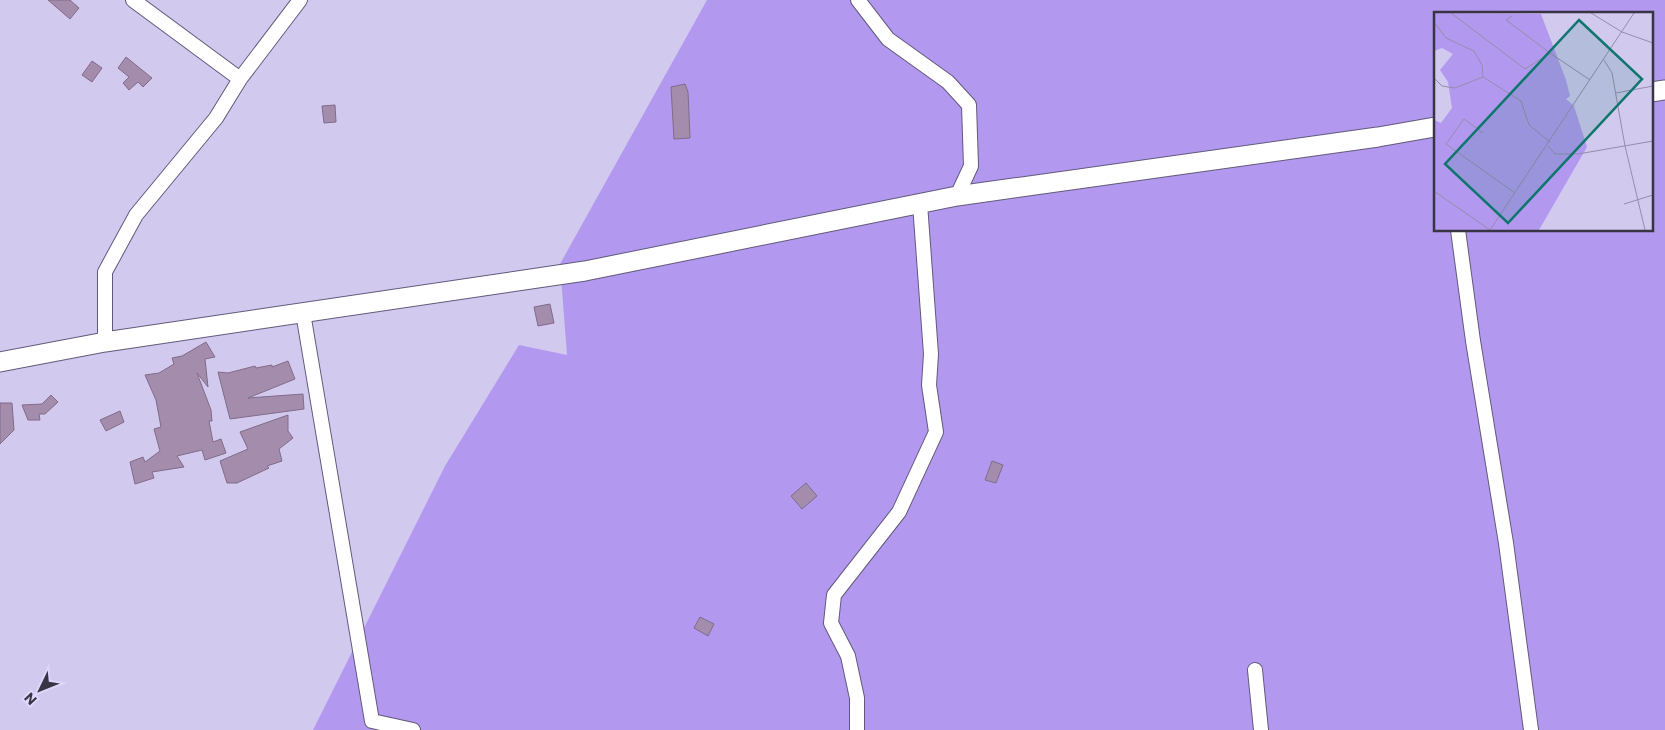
<svg xmlns="http://www.w3.org/2000/svg" width="1665" height="730" font-family="Commissioner,sans-serif">
  <style>
    .green { fill: #b299ef; fill-rule: evenodd }
    .building { fill: #a48dac; stroke: #816b89 }
    .lines { fill: none; stroke-linecap: round; stroke-linejoin: round }
    .street-casing { stroke: #62597a; stroke-width: 16 }
    .secondary-casing { stroke: #62597a; stroke-width: 21 }
    .street { stroke: #fff; stroke-width: 14 }
    .secondary { stroke: #fff; stroke-width: 19 }
    .inset-road { fill: none; stroke: #948daa; stroke-width: 1 }
    .view { fill: #0f766e; fill-opacity: 0.15; stroke: #0f766e; stroke-width: 2.5 }
    .inset-edge { fill: none; stroke: #383443; stroke-width: 2.5 }
  </style>
  <rect width="100%" height="100%" fill="#d2c9ef"/>
  <path class="green" d="M707,0h958v730h-1352l132,-264 74,-121 48,10 -7,-91zM1435,14h216v216h-216z"/>
  <path class="building" d="M48,0h22l9,8 -9,11z
    M126,57l26,21 -9,9 -5,-5 -9,8 -6,-7 6,-6 -11,-9z
    M92,61l10,7 -10,14 -10,-7z
    M685,84l3,8 2,46 -16,1 -3,-52z
    M335,105l1,17 -12,1 -2,-17z
    M550,304l4,19 -16,3 -4,-19z
    M206,342l9,15 -10,2 3,28 -11,-14 14,37 1,11h-3l4,21 8,-3 5,14 -21,7 -3,-10 -25,6 7,11 -32,5 2,6 -19,6 -5,-22 13,-5 2,5 15,-11 -6,-22 7,-2 -5,-27 -11,-25 14,-2 15,-9 -2,-6 10,-2z
    M288,361l7,18 -47,19 55,-4 1,15 -74,10 -12,-47 10,1 27,-7 1,2 16,-3v2z
    M51,395l7,7 -13,12h-6l1,6h-12l-6,-15 20,-1z
    M0,403h12l2,27 -14,14z
    M120,411l4,11 -18,9 -6,-11z
    M288,415v16l5,7 -14,11 3,12 -15,5 2,2 -32,15h-10l-7,-22 28,-12 -8,-17z
    M992,461l11,4 -7,18 -11,-3z
    M806,483l11,13 -15,13 -11,-13z
    M700,617l14,7 -6,12 -14,-8z"/>
  <g class="lines">
    <defs>
      <path id="street" d="M133,0l107,79
        M858,0l30,39 60,43 21,23 2,61 -14,30
        M1458,230l15,111 33,202 25,187
        M303,313l69,408 41,9
        M105,342v-70l31,-57 80,-97 24,-39 60,-79
        M1255,670l6,60
        M857,730v-32l-9,-42 -17,-33 3,-28 65,-83 37,-80 -7,-47 2,-31 -11,-150"/>
      <path id="secondary" d="M1651,92l14,-2
        M0,362l105,-20 480,-71 372,-75 421,-59 57,-10"/>
    </defs>
    <use href="#street" class="street-casing"/>
    <use href="#secondary" class="secondary-casing"/>
    <use href="#street" class="street"/>
    <use href="#secondary" class="secondary"/>
  </g>
  <g transform="translate(1434 12)">
    <rect width="219" height="219" fill="#d2c9ef"/>
    <path d="M0,1l107,1 25,66 4,16 -4,3 8,7 13,41 -48,83h-105v-110l7,3 11,-15 -4,-26 -8,-12 13,-16 -11,-6 -8,3z" fill="#b299ef"/>
    <path class="inset-road" d="M17,1l74,56 25,-16 40,27M157,1l31,19 31,11M78,4l-6,4 44,33M0,10l12,16 28,13 8,14 1,12 38,24 8,24 21,17M170,48l8,13 13,73 20,84M0,66l8,8 13,2 28,-11M182,81l37,-7M49,121l-19,-14 -18,25 69,49M114,134l7,8h23l75,-13M0,179l56,39 144,-217M190,192l29,-9"/>
    <path class="view" d="M145,8l63,59 -134,144 -63,-59z"/>
    <rect width="219" height="219" class="inset-edge"/>
  </g>
  <g transform="translate(40 690) rotate(227)" stroke="#dfd6fc" stroke-width="4" paint-order="stroke">
  <path d="M0-4L9 19L0 12L-9 19Z" fill="#383443"/>
  <text y="-8" font-size="14" font-weight="bold" text-anchor="middle" fill="#383443">N</text>
  </g>
</svg>
